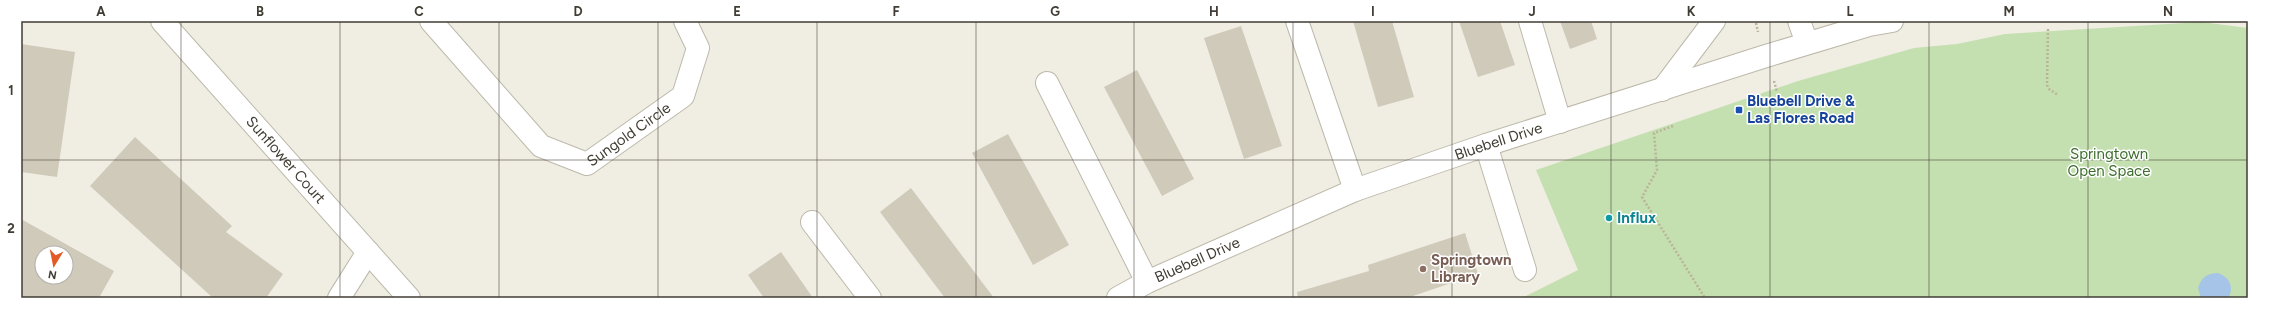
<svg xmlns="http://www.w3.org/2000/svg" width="2269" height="319" font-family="Figtree,sans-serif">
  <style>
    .green { fill: #c4e0b0 }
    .water { fill: #a5c4e7 }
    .building { fill: #d0caba; fill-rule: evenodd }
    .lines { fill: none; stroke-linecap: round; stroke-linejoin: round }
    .minor-casing { stroke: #bdb9aa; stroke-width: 24 }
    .path { stroke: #bab39a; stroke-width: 2.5; stroke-dasharray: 2 2; stroke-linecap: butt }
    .minor { stroke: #fff; stroke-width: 22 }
    .grid { fill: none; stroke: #413d34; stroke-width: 1; stroke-opacity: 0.55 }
    .transit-dot { fill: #1a4fb4; stroke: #fff; stroke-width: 1.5 }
    .culture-dot { fill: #0f9aa8; stroke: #fff; stroke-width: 1.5 }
    .education-dot { fill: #8d6e63; stroke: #fff; stroke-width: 1.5 }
    .labels { text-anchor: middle; stroke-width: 3; stroke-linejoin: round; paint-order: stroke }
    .transit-label { font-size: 15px; font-weight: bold; fill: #164399; stroke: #fff; text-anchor: start }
    .street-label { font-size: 15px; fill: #413d34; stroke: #fff }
    .park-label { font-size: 15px; fill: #3e6c2e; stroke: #fff }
    .culture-label { font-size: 15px; font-weight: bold; fill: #0d838f; stroke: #fff; text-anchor: start }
    .education-label { font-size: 15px; font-weight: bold; fill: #785e54; stroke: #fff; text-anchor: start }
    .neatline { fill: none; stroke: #413d34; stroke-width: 1.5 }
    .grid-label { font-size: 13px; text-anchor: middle; font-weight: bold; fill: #413d34 }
  </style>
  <rect width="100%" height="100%" fill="#f0ede3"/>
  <path class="green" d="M2201,22l47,6v270h-726l56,-28 -42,-100 262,-89 116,-33 43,-4 48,-10z"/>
  <path class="water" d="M2218,273c11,4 16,13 11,24l-28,1 -3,-10c3,-10 9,-15 20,-15z"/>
  <path class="building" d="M1353,21h39l22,76 -36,10z
    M1459,21h41l15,44 -37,12z
    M1560,21h31l6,18 -27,10z
    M1241,26l41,120 -38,13 -40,-121z
    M21,44l54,8 -18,125 -36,-5z
    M1137,70l57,109 -32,17 -58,-109z
    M1008,134l61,111 -36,20 -61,-112z
    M135,137l97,89 -6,6 57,42 -17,24h-53l-123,-112z
    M911,188l83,110h-49l-65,-86z
    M21,219l93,52 -15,27h-78zM42,253h24v24h-24z
    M1465,233l13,41 -71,24h-109l-1,-6 72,-21 -1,-6z
    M781,252l32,46h-49l-16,-23z"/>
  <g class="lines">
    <defs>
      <g id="minor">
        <path id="s1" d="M162,21l247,277"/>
        <path id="s2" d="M431,21l110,125 46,18 96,-68 15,-48 -13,-27"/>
        <path d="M1297,21l58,169"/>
        <path d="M1530,21l30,101"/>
        <path d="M1799,21l8,22"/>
        <path d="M1047,83l100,199"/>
        <path d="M1662,90l52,-69"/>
        <path d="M1486,145l39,125"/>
        <path d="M812,222l58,76"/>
        <path d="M339,298l29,-46"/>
        <path id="s3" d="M1118,298l29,-16 208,-92 131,-45 280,-89 103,-31 23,-4"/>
      </g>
    </defs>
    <use href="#minor" class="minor-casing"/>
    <path class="path" d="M1756,23l2,9
      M2048,29l-1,56 2,4 9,6
      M1774,81l3,11
      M1673,126l-19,7 3,37 -15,27 63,101"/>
    <use href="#minor" class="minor"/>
  </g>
  <path class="grid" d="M181,21v277M340,21v277M499,21v277M658,21v277M817,21v277M976,21v277M1134,21v277M1293,21v277M1452,21v277M1611,21v277M1770,21v277M1929,21v277M2088,21v277M21,160h2227"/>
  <rect class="transit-dot" x="1735" y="106" width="8" height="8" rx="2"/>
  <circle class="culture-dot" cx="1609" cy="218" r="4"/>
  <circle class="education-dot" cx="1423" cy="269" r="4"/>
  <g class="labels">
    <g class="transit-label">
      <text x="1747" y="106">Bluebell Drive &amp;<tspan x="1747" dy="17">Las Flores Road</tspan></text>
    </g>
    <g class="street-label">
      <text dy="5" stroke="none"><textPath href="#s2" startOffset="267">Sungold Circle</textPath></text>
      <text dy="5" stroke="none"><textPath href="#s3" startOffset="412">Bluebell Drive</textPath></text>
      <text dy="5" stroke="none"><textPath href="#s1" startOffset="186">Sunflower Court</textPath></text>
      <text dy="5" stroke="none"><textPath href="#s3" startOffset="88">Bluebell Drive</textPath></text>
    </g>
    <g class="park-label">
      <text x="2109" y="159">Springtown<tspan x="2109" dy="17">Open Space</tspan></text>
    </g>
    <g class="culture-label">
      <text x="1617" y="223">Influx</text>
    </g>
    <g class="education-label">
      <text x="1431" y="265">Springtown<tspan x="1431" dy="17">Library</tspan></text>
    </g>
  </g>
  <rect width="2269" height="319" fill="none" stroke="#ffffff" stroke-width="44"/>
  <g transform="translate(54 265) rotate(190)"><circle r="19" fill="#ffffff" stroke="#b3b1ae"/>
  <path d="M0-3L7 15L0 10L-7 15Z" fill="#e35a27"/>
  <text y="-6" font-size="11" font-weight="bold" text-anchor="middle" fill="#413d34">N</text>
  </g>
  <rect x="22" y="22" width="2225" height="275" class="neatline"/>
  <g class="grid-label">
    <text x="101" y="16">A</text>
    <text x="260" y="16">B</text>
    <text x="419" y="16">C</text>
    <text x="578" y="16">D</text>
    <text x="737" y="16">E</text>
    <text x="896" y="16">F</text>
    <text x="1055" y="16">G</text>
    <text x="1214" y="16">H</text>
    <text x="1373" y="16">I</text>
    <text x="1532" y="16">J</text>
    <text x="1691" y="16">K</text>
    <text x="1850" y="16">L</text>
    <text x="2009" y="16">M</text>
    <text x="2168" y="16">N</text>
    <text x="11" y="95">1</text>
    <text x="11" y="233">2</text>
  </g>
</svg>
